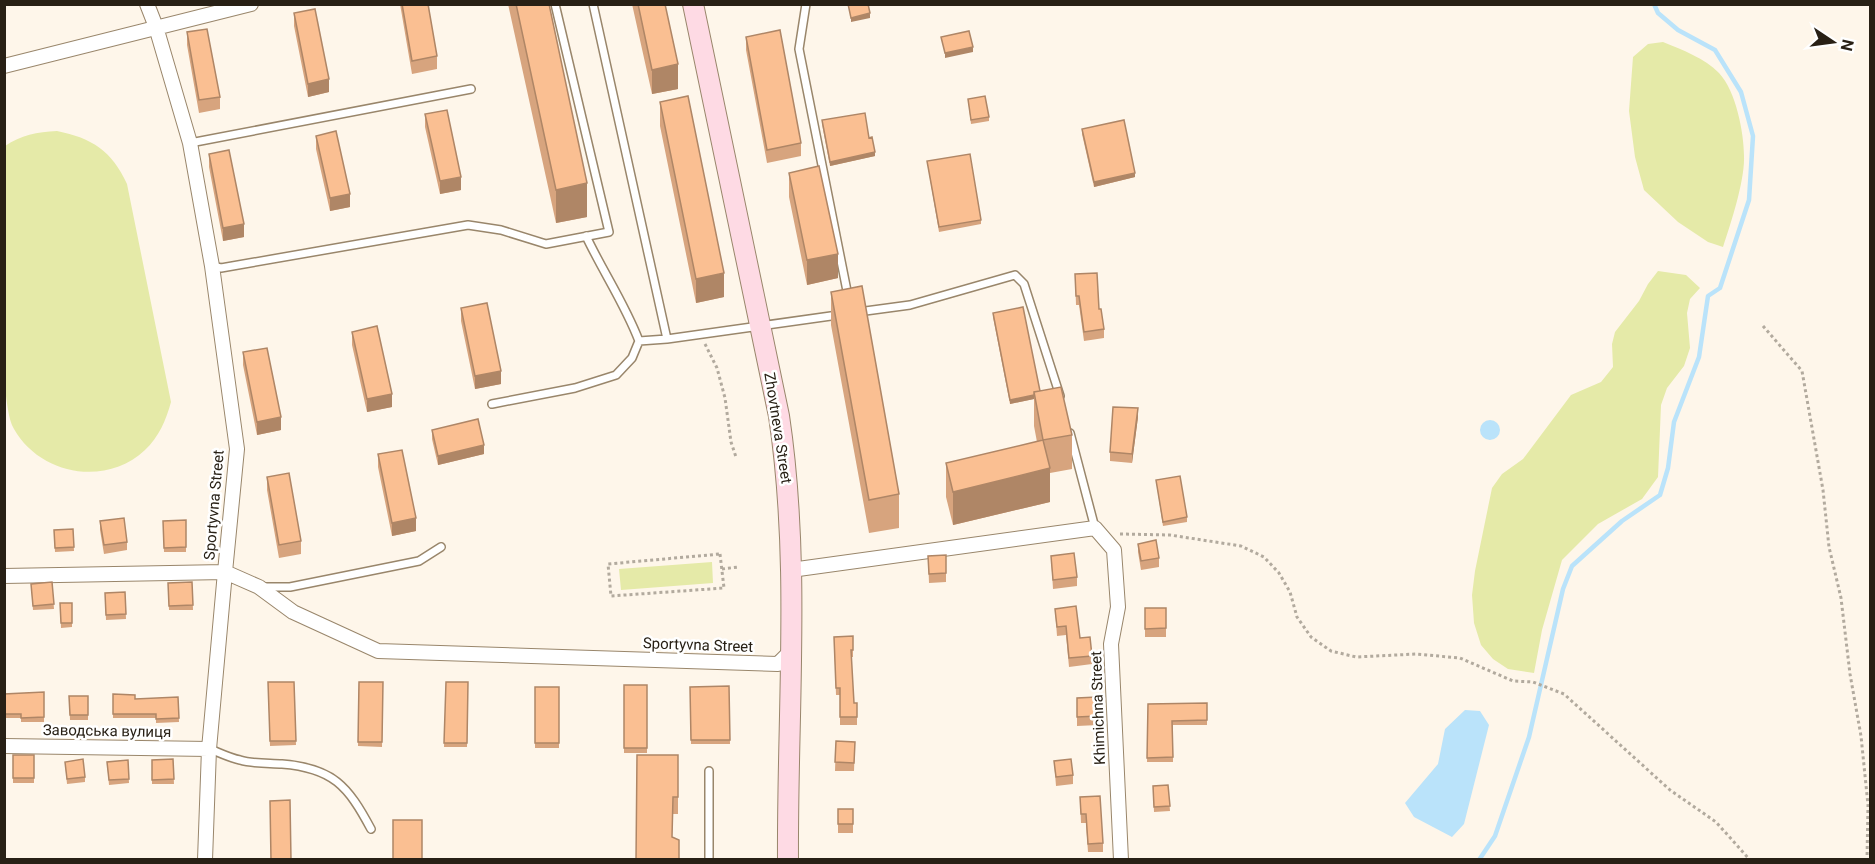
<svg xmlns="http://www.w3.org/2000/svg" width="1875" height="864" font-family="Roboto,sans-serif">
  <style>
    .green { fill: #e5eaa8 }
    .water { fill: #bae3fa }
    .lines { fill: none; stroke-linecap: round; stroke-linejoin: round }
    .stream { stroke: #bae3fa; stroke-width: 4.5 }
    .service-casing { stroke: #99866b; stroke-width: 10 }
    .minor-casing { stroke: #99866b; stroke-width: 16 }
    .secondary-casing { stroke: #99866b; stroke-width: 22 }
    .path { stroke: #b2aa9e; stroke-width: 3; stroke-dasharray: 3 3; stroke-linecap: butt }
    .service { stroke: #fff; stroke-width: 7 }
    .minor { stroke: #fff; stroke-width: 14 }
    .secondary { stroke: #fedae4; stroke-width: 20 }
    .wall { fill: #d7a47e }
    .shaded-wall { fill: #af8666 }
    .building { fill: #fabf92; stroke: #af8666; stroke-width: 1.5 }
    .labels { text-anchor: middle; stroke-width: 5; stroke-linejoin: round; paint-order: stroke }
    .street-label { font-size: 15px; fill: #282015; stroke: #fff }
  </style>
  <rect width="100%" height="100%" fill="#fef6ea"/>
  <path class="green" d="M1663,42c19,8 42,16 56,31 17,18 25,60 25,83 1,24 -13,67 -21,91l-15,-5 -30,-20 -34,-32 -9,-33 -6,-46 4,-54 15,-13z
    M57,131c35,7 55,20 70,53l44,218c-5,18 -12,35 -26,48 -39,37 -105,25 -131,-21 -6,-10 -7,-28 -9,-40v-243c16,-11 32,-14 52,-15z
    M1658,271l28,4 14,13 -10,11 -3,14 3,35 -6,18 -17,22 -6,17 -3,72 -16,22 -44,25 -36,36 -20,70 -8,43 -26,-4 -15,-10 -12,-14 -7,-22 -2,-28 3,-24 17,-83 10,-14 21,-15 48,-64 30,-13 12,-15 -1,-23 3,-12 24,-31 9,-17z
    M712,562l1,21 -92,7 -2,-21z"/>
  <path class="water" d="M1480 430a10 10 0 1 1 20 0a10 10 0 1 1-20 0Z
    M1465,710l15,1 9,14 -25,99 -12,13 -38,-20 -9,-14 33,-39 7,-35z"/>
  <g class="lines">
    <path class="stream" d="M1479,860l16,-24 34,-99 34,-148 9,-23 50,-45 38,-26 8,-27 6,-46 25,-65 9,-61 12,-8 29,-88 4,-64 -12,-44 -26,-42 -37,-20 -20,-17 -4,-9"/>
    <defs>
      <path id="service" d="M593,4l74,335 171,-24
        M806,4l-7,45 49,247
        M190,143l281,-54
        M586,236c17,36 39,68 53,105
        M212,266l9,2 247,-43 33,5 45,14 63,-12 -54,-228
        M858,312l52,-7 105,-30 9,9 36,112
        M492,404l83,-16 41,-13 16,-17 7,-17 28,-2
        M1070,433l25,95
        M261,587h29l129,-26 22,-14
        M210,749c10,4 20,9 30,11 13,4 29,3 42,4 51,4 66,22 89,65
        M709,771v89"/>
      <path id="minor" d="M147,4l9,23 34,116 22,123 25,183 -12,123 34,15 34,25 85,39 400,13 13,-13
        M4,66l247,-62
        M791,570l304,-42 19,22 4,57 -7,37 10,216
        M4,576l221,-4 -16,177 -4,111
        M4,746l205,3"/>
      <path id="secondary" d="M693,4l86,412c22,147 8,296 9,444"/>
    </defs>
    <use href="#service" class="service-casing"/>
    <use href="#minor" class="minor-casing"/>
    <use href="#secondary" class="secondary-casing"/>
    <path class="path" d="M1763,326l39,45 21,119 6,57 12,51 9,76 11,62 7,69 -1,55
      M705,344l12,24 8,30 6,44 5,15
      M1120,534l50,1 71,11 23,11 15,16 11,19 7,25 14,20 20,14 25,6 60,-3 44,4 53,23 20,1 31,12 106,96 46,32 34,38
      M720,554l4,34 -113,8 -3,-32z
      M722,569l16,-2"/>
    <use href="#service" class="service"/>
    <use href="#minor" class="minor"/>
    <use href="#secondary" class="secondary"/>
  </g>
  <path class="wall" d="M400,4h28l9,52v13l-25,5z
    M508,4h41l38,213 -31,6z
    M632,4h33l13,85 -26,5z
    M294,13l35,79 -21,5 -14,-71z
    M187,32l33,65v12l-21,4 -12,-68z
    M746,37l55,106v13l-34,7 -21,-113z
    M968,99l21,18v4l-18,3z
    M660,102l64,195 -28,6 -36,-177z
    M425,114l36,76 -21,4 -15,-67z
    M822,120l47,18 6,18 -45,10 -8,-42z
    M1082,129l53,48 -41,10 -12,-53z
    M316,136l34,71 -20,4 -14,-62z
    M209,154l35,83 -21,4 -14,-74z
    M927,161l54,59v4l-42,8z
    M789,173l49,105 -31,7 -18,-88z
    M1075,274l24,35 5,20v9l-20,3 -5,-36h-3z
    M831,292l68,202v34l-30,5 -38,-208z
    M461,308l40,76 -26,5 -14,-68z
    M993,313l47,78 32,44v34l-22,4v29l-97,23 -7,-28v-34l91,-21 -3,-16v-27l-24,5 -17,-87z
    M352,332l40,75 -25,5 -15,-67z
    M243,352l38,78 -24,5 -14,-70z
    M1138,417l-6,46 -22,-2v-9z
    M432,430l52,24 -46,11 -6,-26z
    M378,454l38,77 -24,5 -14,-69z
    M267,477l34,64v13l-22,4 -12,-68z
    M1156,480l31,37v5l-24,4z
    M186,520v32h-22l-1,-31z
    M100,521l27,21v8l-23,4 -4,-24z
    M73,529l1,22 -19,1 -1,-22z
    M1138,544l21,14v9l-18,3 -3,-18z
    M928,556l18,17v9l-17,1z
    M1051,556l26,21v9l-24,3z
    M52,582l2,27 -21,1 -2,-26z
    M192,582l1,28h-24l-1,-27z
    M125,592l1,27 -20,1 -1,-27z
    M60,603h12v24l-11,1z
    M1145,608h21v29h-21z
    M1055,609l37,47v8l-23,3 -3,-32 -9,1z
    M853,636v21h-2l3,46h3v22h-17v-30h-4l-2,-58z
    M268,682h26l2,63 -26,1z
    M359,682h24l-1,65 -24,-1z
    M446,682h22l-1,65h-23z
    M624,685h23v68h-23z
    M729,686l1,58h-39l-1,-57z
    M535,687h24v61h-24z
    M44,692v30h-23v-4h-17v-24z
    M113,694l22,5 43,-2 1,25 -23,1v-5h-43z
    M69,696h19v24h-18z
    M1097,697l1,28 -21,1v-28z
    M1207,703v22h-34v37h-26l1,-58z
    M836,741l19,1 -1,29h-19z
    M13,755h21v28h-21z
    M678,755v59h-5l-37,46z
    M173,759l1,25h-22v-24z
    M128,760l1,23 -20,2 -2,-23z
    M1054,761l19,14v9l-17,2z
    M65,762l20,15v5l-18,2z
    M1168,785l2,26 -16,1 -1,-26z
    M1080,797l23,46v9h-15l-2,-29h-5z
    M838,809h15v24h-15z"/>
  <path class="shaded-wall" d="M870,13v5l-19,4v-4z
    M973,47v5l-28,6v-5z
    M678,64v25l-26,5v-24z
    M329,79v13l-21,5v-13z
    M875,152v4l-45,10v-4z
    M1135,173v4l-41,10v-5z
    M461,177v13l-21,4v-13z
    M587,183v34l-31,6v-33z
    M350,194v13l-20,4v-13z
    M244,224v13l-21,4v-13z
    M838,254v24l-31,7v-25z
    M724,273v24l-28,6v-24z
    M501,371v13l-26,5v-13z
    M392,394v13l-25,5v-13z
    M1034,395v4l-24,5v-4z
    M1138,408v9l-6,46v-9z
    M281,417v13l-24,5v-13z
    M484,445v9l-46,11v-9z
    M1050,468v34l-97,23v-33z
    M416,518v13l-24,5v-13z"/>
  <path class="building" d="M402,4h26l9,52 -25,5z
    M516,4h33l38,179 -31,7z
    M638,4h27l13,60 -26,6z
    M848,4h20l2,9 -19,5z
    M315,9l14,70 -21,5 -14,-71z
    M207,29l13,68 -21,3 -12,-68z
    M780,30l21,113 -34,7 -21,-113z
    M969,31l4,16 -28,6 -4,-16z
    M688,96l36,177 -28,6 -36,-177z
    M985,96l4,21 -18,3 -3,-21z
    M447,110l14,67 -21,4 -15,-67z
    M865,113l4,25 3,-1 3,15 -45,10 -8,-42z
    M1124,120l11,53 -41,9 -12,-53z
    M336,131l14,63 -20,4 -14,-62z
    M229,150l15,74 -21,4 -14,-74z
    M970,154l11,66 -42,7 -12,-66z
    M819,166l19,88 -31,6 -18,-87z
    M1097,273l2,36h2l3,20 -20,3 -5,-36h-3l-1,-22z
    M862,286l37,208 -30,6 -38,-208z
    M487,303l14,68 -26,5 -14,-68z
    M1023,307l17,84 -6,1v3l-24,5 -17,-87z
    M377,326l15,68 -25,5 -15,-67z
    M267,348l14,69 -24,5 -14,-70z
    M1061,387l11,48 -29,5 -9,-48z
    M1113,407l25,1 -6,46 -22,-2z
    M478,419l6,26 -46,11 -6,-26z
    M1043,440l7,28 -97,24 -7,-29z
    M402,450l14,68 -24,5 -14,-69z
    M289,473l12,68 -22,4 -12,-68z
    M1180,476l7,41 -24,5 -7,-42z
    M124,518l3,24 -23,3 -4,-24z
    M186,520v27l-22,1 -1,-27z
    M73,529l1,18 -19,1 -1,-18z
    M1156,540l3,18 -18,3 -3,-17z
    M1074,553l3,24 -24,3 -2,-24z
    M946,555v18l-17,1 -1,-18z
    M52,582l2,22 -21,2 -2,-22z
    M192,582l1,23 -24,1 -1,-23z
    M125,592l1,22 -20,1 -1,-22z
    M60,603h12v20h-11z
    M1076,606l4,32 10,-1 2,19 -23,2 -3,-32 -9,1 -2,-18z
    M1145,608h21v20l-21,1z
    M853,636v14h-2l3,53h3v14h-17v-29h-4l-2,-51z
    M268,682h26l2,59h-26z
    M359,682h24l-1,60h-24z
    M446,682h22l-1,61h-23z
    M624,685h23v63h-23z
    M729,686l1,54h-39l-1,-53z
    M535,687h24v56h-24z
    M44,692v25l-23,1v-4h-17v-20z
    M113,694l22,1v4l43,-2 1,21 -23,1v-5h-43z
    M69,696h19v19h-18z
    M1097,697l1,19 -21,1v-19z
    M1207,703v17l-35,1 1,36 -26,1 1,-54z
    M836,741l19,1 -1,21 -19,-1z
    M13,755h21v23h-21z
    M637,755h41v42h-5l-1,40 7,3v20h-43z
    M83,759l2,18 -18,2 -2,-17z
    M173,759l1,20 -22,1v-20z
    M1071,759l2,16 -17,2 -2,-16z
    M128,760l1,19 -20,1 -2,-18z
    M1168,785l2,21 -16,1 -1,-21z
    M1100,796l3,47 -15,1 -2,-30h-5l-1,-17z
    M290,800l1,60h-20l-1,-59z
    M838,809h15v15h-15z
    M393,820h29v40h-29z"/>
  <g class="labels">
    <g class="street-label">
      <text transform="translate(778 428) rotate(81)" y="5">Zhovtneva Street</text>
      <text transform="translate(214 505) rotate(-85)" y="5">Sportyvna Street</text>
      <text transform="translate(698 645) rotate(2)" y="5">Sportyvna Street</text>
      <text transform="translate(1098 708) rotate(-92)" y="5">Khimichna Street</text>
      <text transform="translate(107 731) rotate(1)" y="5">Заводська вулиця</text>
    </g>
  </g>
  <rect width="1875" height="864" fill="none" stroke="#282015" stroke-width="12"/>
  <g transform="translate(1833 42) rotate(103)" stroke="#ffffff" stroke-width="4.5" paint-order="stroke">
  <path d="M0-4.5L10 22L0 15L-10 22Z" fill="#282015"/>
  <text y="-9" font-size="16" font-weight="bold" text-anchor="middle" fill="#282015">N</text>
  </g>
</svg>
